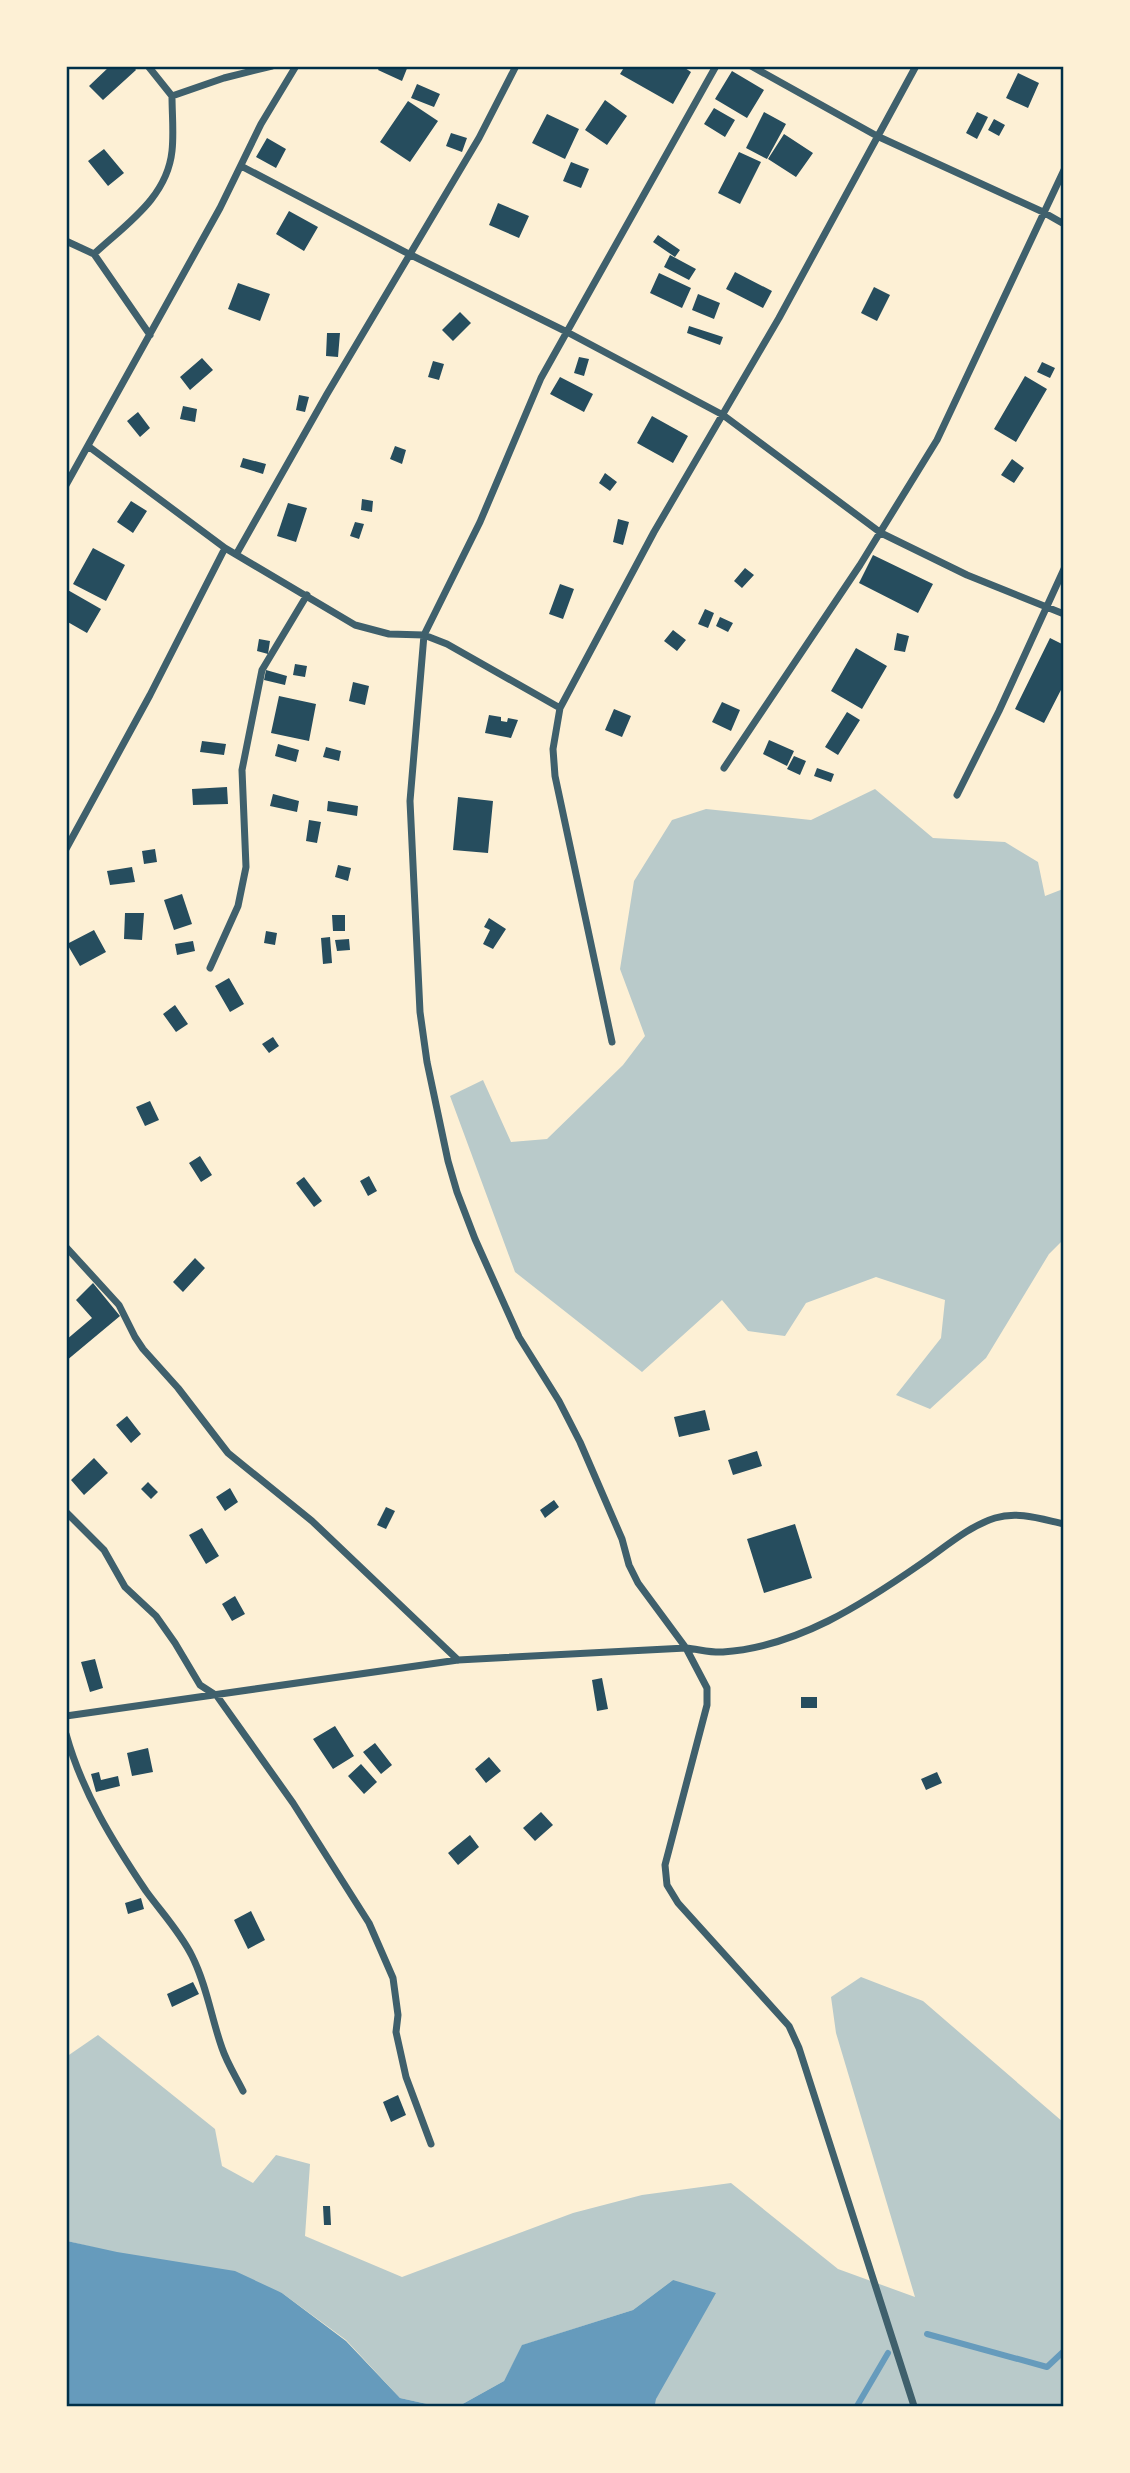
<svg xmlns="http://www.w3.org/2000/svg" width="1130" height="2473" font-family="Roboto,sans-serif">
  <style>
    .green { fill: #b9caca }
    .water { fill: #669bbc }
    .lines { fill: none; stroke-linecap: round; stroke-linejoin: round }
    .stream { stroke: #669bbc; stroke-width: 6 }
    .building { fill: #264d5e }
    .minor { stroke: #3f606c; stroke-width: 7 }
    .neatline { fill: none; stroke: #003049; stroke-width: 2.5 }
  </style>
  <rect width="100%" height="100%" fill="#fdf0d5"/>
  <path class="green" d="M875,789l58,49 72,4 33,20 7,34 18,-7v351l-14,14 -63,104 -56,51 -34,-14 45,-57 4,-38 -69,-23 -70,26 -21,33 -37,-5 -26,-31 -80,72 -127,-100 -65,-176 33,-16 28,62 36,-3 76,-74 22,-29 -25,-67 14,-88 38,-61 34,-11 105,11z
    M861,1977l62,24 140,121v284h-408l18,-126 -40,30 -110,35 -19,36 -45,25h-23l-36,-8 -54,-58 -64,-47 -215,-52 -1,-184 32,-22 117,94 7,37 31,17 23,-28 34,9 -5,72 97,41 171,-64 69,-18 89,-12 107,86 77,28 -79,-264 -5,-36z"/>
  <path class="water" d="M67,2241l50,11 118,19 47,22 64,48 54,57 36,8h-369z
    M673,2280l43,13 -60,106 -1,7h-196l45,-25 18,-36 111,-35z"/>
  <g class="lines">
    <path class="stream" d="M927,2334l120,33 17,-16
      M857,2406l31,-53"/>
  </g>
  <path class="building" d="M110,66h23l3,4 -33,30 -14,-14z
    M380,66h28l-6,15 -24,-11z
    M625,66h57l9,6 -18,32 -53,-30z
    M732,71l32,19 -17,28 -32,-19z
    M1018,73l21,10 -11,25 -22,-10z
    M417,84l23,10 -6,13 -23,-9z
    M605,100l22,16 -20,29 -22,-15z
    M408,101l30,20 -28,41 -30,-20z
    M714,108l21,12 -10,17 -21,-13z
    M764,112l22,12 -19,35 -21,-11z
    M977,112l11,5 -11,22 -11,-6z
    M547,114l32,15 -14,30 -33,-16z
    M994,119l11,6 -6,11 -11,-6z
    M451,133l16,5 -5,14 -16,-6z
    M784,134l29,19 -17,24 -28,-18z
    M267,138l19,11 -10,19 -20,-11z
    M104,149l20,24 -16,13 -20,-25z
    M739,152l22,10 -21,42 -22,-11z
    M571,162l18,7 -8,19 -18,-7z
    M498,203l31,13 -10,22 -30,-13z
    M289,211l29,16 -14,24 -28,-17z
    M658,235l22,15 -5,7 -22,-15z
    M670,255l26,14 -7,11 -25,-13z
    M735,272l37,19 -9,17 -37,-19z
    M659,273l32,15 -9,20 -32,-15z
    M238,283l32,11 -10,27 -32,-12z
    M874,287l16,8 -13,26 -16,-8z
    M698,294l22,9 -6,16 -22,-9z
    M460,312l11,11 -18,18 -11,-11z
    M689,326l34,11 -3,8 -33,-12z
    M327,333h13l-2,24 -12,-1z
    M579,357l10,2 -5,17 -10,-3z
    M202,358l11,12 -23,20 -10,-13z
    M433,361l11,3 -5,16 -11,-3z
    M1042,362l13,6 -5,10 -13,-6z
    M1025,376l22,13 -31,53 -22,-13z
    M560,377l33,17 -9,18 -34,-18z
    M299,395l10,2 -4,15 -9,-2z
    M183,406l14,3 -2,13 -15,-3z
    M138,412l12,16 -10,9 -13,-16z
    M652,416l36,20 -15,27 -36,-20z
    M395,446l11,4 -4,14 -12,-5z
    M243,458l23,6 -3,10 -23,-7z
    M1012,459l12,9 -10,15 -13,-8z
    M605,473l12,9 -7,9 -11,-8z
    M362,499l11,2 -1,11 -11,-2z
    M131,501l16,10 -14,22 -16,-11z
    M288,503l19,5 -11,34 -19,-6z
    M618,519l11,3 -6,23 -10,-3z
    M355,522l9,2 -5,15 -9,-3z
    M93,548l32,17 -19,36 -33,-17z
    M873,555l60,29 -15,29 -59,-30z
    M745,568l9,7 -12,13 -8,-7z
    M560,584l14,5 -11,30 -14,-5z
    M66,589l35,20 -14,24 -21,-12z
    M705,609l9,4 -6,15 -10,-4z
    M720,617l13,6 -5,9 -12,-6z
    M673,630l13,10 -9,11 -13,-10z
    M897,633l12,3 -4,16 -11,-2z
    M1050,638l14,7v39l-20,39 -29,-14z
    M259,639l11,2 -2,13 -11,-3z
    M856,648l31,18 -25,43 -31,-18z
    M295,664l12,2 -2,11 -12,-2z
    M266,670l21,6 -2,9 -21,-5z
    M353,682l16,4 -4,19 -16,-4z
    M279,696l37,8 -7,37 -38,-8z
    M722,702l18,8 -9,21 -19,-9z
    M614,709l17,7 -9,21 -17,-7z
    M847,712l13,8 -22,35 -13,-8z
    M489,715l12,2v4l6,1 1,-4 10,2 -7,18 -26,-5z
    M769,740l25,11 -7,15 -24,-12z
    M202,741l24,3 -2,11 -24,-3z
    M278,744l21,6 -3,12 -21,-6z
    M326,747l15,4 -2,10 -16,-4z
    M794,756l12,5 -6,14 -13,-6z
    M817,768l17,6 -3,8 -17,-6z
    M227,787l1,17 -35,1 -1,-16z
    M273,794l26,7 -2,11 -27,-6z
    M458,797l35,4 -5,52 -35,-3z
    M328,801l30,5 -1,10 -30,-5z
    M309,820l12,2 -4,21 -11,-2z
    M155,849l2,13 -13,2 -2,-13z
    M338,865l13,3 -3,13 -13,-4z
    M132,867l3,15 -25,3 -3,-14z
    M182,894l10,30 -18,6 -10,-30z
    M125,913h19l-2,27 -18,-1z
    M332,915h13v16h-12z
    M489,918l17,11 -13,20 -10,-5 7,-14 -6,-3z
    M94,930l12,22 -26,14 -13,-22z
    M266,931l11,2 -2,12 -11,-2z
    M330,937l2,26 -9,1 -2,-26z
    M349,939l1,11 -13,1 -2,-11z
    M193,941l2,10 -18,4 -2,-11z
    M229,978l15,26 -14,8 -15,-26z
    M175,1005l13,19 -12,8 -13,-18z
    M273,1037l6,9 -10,7 -7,-9z
    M150,1101l9,19 -14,6 -9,-19z
    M200,1156l12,19 -11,7 -12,-19z
    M369,1176l8,15 -9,5 -8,-15z
    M304,1177l18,24 -8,6 -18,-24z
    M195,1258l10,10 -22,24 -10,-10z
    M93,1283l27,33 -54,45v-21l26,-22 -16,-18z
    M705,1410l5,20 -31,7 -5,-20z
    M127,1416l14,18 -10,9 -15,-18z
    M757,1451l5,15 -29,9 -5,-15z
    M94,1458l14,15 -24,22 -13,-15z
    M148,1482l10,10 -7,7 -10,-10z
    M230,1488l8,14 -13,9 -9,-14z
    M554,1500l5,7 -14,11 -5,-8z
    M386,1507l9,4 -9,18 -9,-4z
    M795,1524l17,54 -48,15 -17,-54z
    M202,1528l17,28 -13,8 -17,-29z
    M235,1596l10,18 -13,7 -10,-17z
    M95,1659l8,29 -13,4 -9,-30z
    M602,1678l6,31 -11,2 -5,-31z
    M801,1697h16v11h-16z
    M335,1726l19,30 -21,13 -20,-30z
    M375,1743l17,22 -11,9 -18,-22z
    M148,1748l5,24 -21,4 -5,-23z
    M489,1757l12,14 -15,12 -11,-14z
    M361,1764l16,18 -13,12 -16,-18z
    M99,1772l2,8 17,-4 2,10 -24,6 -5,-18z
    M937,1772l5,11 -16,7 -5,-11z
    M541,1812l12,13 -18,16 -12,-13z
    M470,1835l9,12 -21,18 -10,-12z
    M141,1898l3,11 -16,5 -3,-11z
    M251,1911l14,29 -17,9 -14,-29z
    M193,1982l6,12 -27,13 -5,-13z
    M398,2095l8,20 -15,7 -8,-20z
    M323,2206h7l1,19h-7z"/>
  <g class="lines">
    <path class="minor" d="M148,66l24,30
      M716,66l-175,312 -61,144 -56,113 -14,166 10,211 7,50 21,99 9,31 18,47 44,98 40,64 21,41 42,97 7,26 9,18 48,65 21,40v17l-42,160 2,20 11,18 111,123 10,22 115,358
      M751,66l126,70 166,76 21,12
      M241,166l168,88 158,78 156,83 158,118 86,42 97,39
      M66,241l28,13 56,81
      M94,254c32,-30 73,-56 78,-103 2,-18 0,-37 0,-55l52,-18 48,-12
      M88,446l137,102 130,77 34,9 35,1 23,9 113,64
      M66,485l154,-277 41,-84 35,-58
      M237,553l90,-159 152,-256 37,-72
      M724,768l136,-203 77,-125 127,-270
      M957,795l42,-84 65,-142
      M66,849l84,-154 75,-147
      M210,968l28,-62 8,-39 -4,-97 20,-100 45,-75
      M612,1042l-57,-266 -2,-27 7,-41 94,-176 125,-214 137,-252
      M66,1247l53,58 16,32 8,12 35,39 50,65 84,68 146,139
      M66,1512l38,38 21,37 31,29 19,27 25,42 17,11 76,107 76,120 24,55 5,37 -2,17 10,45 25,67
      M66,1716l392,-56 228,-12c12,1 25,5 37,4 74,-5 140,-48 199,-89 22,-15 47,-37 73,-45 23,-7 46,1 69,6
      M66,1734c16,58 47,108 80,157 16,22 34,41 46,65 15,30 19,61 30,92 5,15 14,29 21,43"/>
  </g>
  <rect width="1130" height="2473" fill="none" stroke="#fdf0d5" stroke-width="136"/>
  <rect x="68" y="68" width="994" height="2337" class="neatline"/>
</svg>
